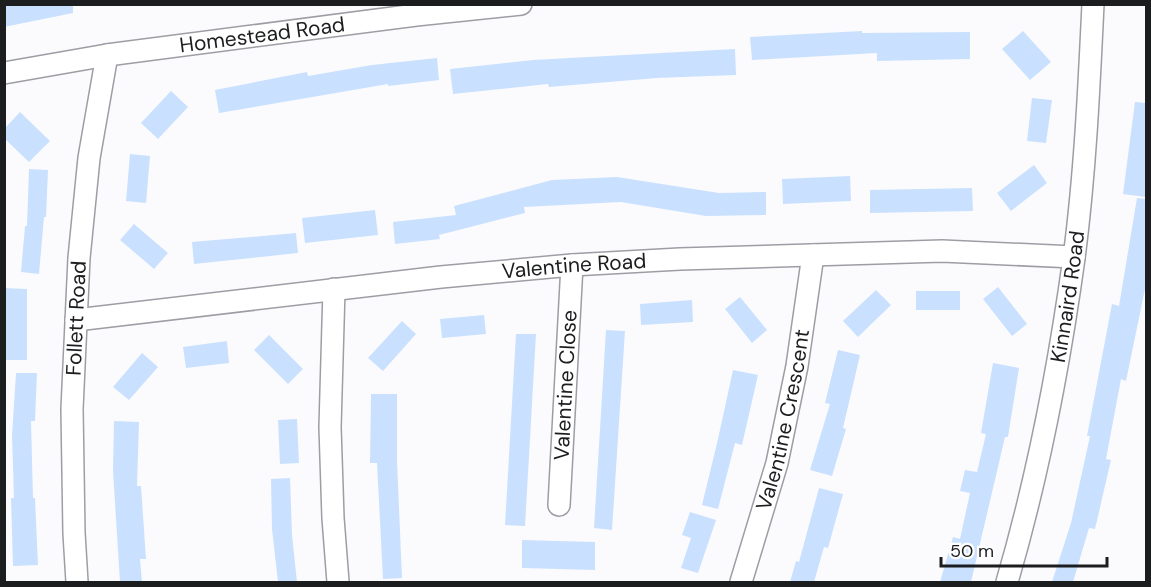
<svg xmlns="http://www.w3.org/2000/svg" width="1151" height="587" font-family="'DM Sans',sans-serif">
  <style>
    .building { fill: #c9e1fe }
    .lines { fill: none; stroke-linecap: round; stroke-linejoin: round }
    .minor-casing { stroke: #9d9ea4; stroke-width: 24 }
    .minor { stroke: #fff; stroke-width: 21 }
    .labels { text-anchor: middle; stroke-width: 4.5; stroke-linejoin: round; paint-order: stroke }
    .street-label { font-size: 21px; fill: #1c1d1f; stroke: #fff }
  </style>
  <rect width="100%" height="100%" fill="#fbfbfe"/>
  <path class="building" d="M4,4h69v9l-69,14z
    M862,31v2l108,-1v27l-93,2v-8l-125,7 -2,-23z
    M1023,31l28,31 -21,18 -28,-31z
    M735,49l1,26 -79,3 -108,9 -1,-3 -95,10 -3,-25 83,-9z
    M437,58l2,22 -51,6v-2l-169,29 -4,-23 92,-18 1,4 64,-11z
    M171,91l17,16 -30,32 -17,-16z
    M1032,98l20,2 -6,43 -19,-2z
    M1135,102l11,1v94l-23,-3z
    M20,112l30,29 -21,21 -25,-24v-9z
    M130,154l20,2 -4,47 -20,-2z
    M1034,165l13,18 -36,28 -14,-18z
    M29,169l19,1 -2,47h-2l-5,57 -18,-2 4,-46h2z
    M850,176l1,25 -68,3 -1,-25z
    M617,177l102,16 47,-1v23l-60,1 -85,-14 -97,5 1,6 -86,22 1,4 -45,5 -2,-22 63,-7 -2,-9 98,-26z
    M972,188l1,23 -103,2v-23z
    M1137,198l9,1v91l-1,-1 -19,92 -5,-2 -15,80 5,1 -16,69 -6,-1 -16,54h-21l19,-59 19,-87h-3l25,-132 7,2z
    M375,210l3,25 -73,8 -3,-25z
    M134,224l34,29 -14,16 -34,-29z
    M296,233l2,20 -104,11 -2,-22z
    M998,287l29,37 -15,12 -29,-37z
    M4,288l23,1v71h-23z
    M876,290l15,15 -33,32 -15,-16z
    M916,291h44v19h-44z
    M740,297l27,33 -15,13 -27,-34z
    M692,300l1,22 -52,3 -1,-21z
    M484,315l2,19 -44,4 -2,-19z
    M402,321l14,13 -33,37 -15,-13z
    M606,330l19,1 -13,199 -18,-2z
    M516,334h20l-11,192 -20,-1z
    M269,335l34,34 -15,15 -34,-34z
    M227,341l2,22 -43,5 -3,-21z
    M838,350l22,5 -17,73 3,1 -14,47 -22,-6 20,-66 -5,-1z
    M142,353l16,14 -29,33 -16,-13z
    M993,363l26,5 -11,69h-3l-34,145h-31l13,-45 7,2 10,-46 -10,-2 5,-21 12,2 9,-38 -5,-1z
    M733,370l25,5 -16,70 -7,-2 -17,66 -16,-4 16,-66z
    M16,373h21l-2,48h-4l2,77h2l3,67 -25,1 -2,-68h3l-2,-62z
    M371,394h26v67l5,117 -19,1 -6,-116h-7z
    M297,419l2,44 -19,1 -2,-44z
    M114,421l25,1 -2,64h4l5,73h-6l2,23h-22l-7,-111z
    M290,478l2,57 5,47h-19l-6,-53 -1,-50z
    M819,488l24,6 -15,54 -4,-1 -10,35h-24l6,-21 3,1z
    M690,512l26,8 -18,53 -17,-5 10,-30 -9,-3z
    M522,540l73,2v28l-73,-2z"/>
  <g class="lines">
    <defs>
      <g id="minor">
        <path id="s1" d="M4,73l103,-18 309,-40 105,-11"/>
        <path d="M334,289l-4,138 3,91 5,64"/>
        <path id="s2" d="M76,320l365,-43 131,-12 108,-6 262,-8 132,6"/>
        <path id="s3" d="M559,505l13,-240"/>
        <path id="s4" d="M77,582l-3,-49 -2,-124 7,-151 10,-100 18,-103"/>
        <path id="s5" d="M741,582l36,-119 20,-97 16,-111"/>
        <path id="s6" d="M1007,582c31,-106 52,-215 67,-324 11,-84 15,-169 19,-254"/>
      </g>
    </defs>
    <use href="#minor" class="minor-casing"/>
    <use href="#minor" class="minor"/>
  </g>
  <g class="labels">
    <g class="street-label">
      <text dy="7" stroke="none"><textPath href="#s1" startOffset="261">Homestead Road</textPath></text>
      <text dy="7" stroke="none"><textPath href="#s2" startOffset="501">Valentine Road</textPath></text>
      <text dy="7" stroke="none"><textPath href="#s6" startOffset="292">Kinnaird Road</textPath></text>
      <text dy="7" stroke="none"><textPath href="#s4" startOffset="264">Follett Road</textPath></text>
      <text dy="7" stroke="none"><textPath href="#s3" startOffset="120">Valentine Close</textPath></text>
      <text dy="7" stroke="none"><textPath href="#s5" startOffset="168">Valentine Crescent</textPath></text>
    </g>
  </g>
  <rect width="1151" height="587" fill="none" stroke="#1c1d1f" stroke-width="12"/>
  <path d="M941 557v9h166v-9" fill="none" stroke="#1c1d1f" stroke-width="3"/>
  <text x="950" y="557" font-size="18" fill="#1c1d1f" stroke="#ffffff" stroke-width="4.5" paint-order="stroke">50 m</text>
</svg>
